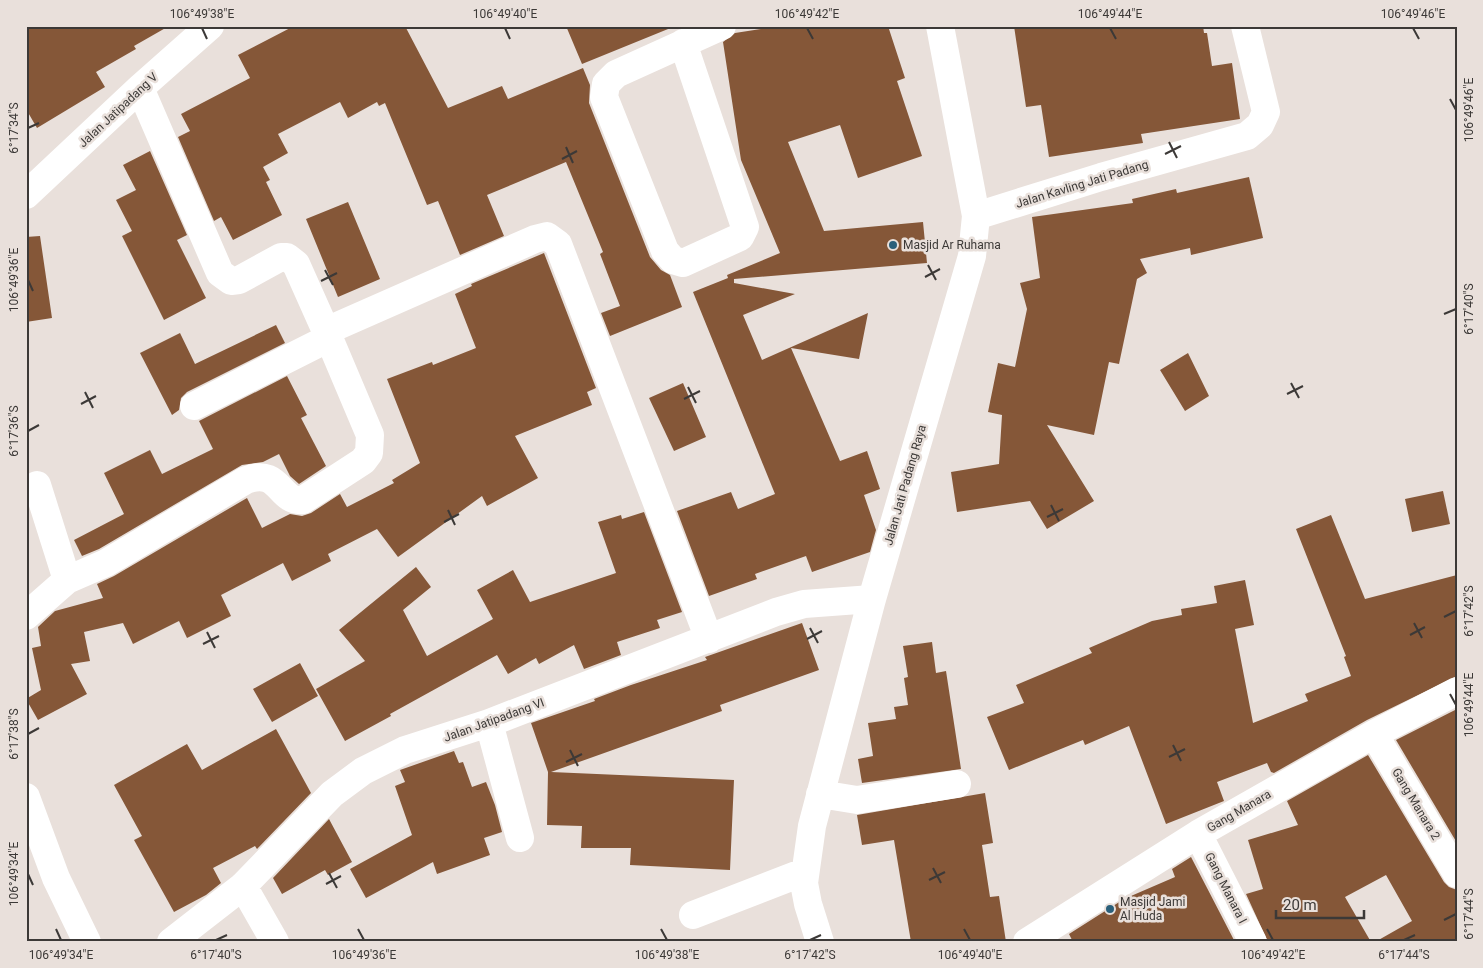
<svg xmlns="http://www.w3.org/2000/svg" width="1483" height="968" font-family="Roboto,sans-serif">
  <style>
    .building { fill: #855738 }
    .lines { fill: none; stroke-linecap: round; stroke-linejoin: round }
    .minor { stroke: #fff; stroke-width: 28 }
    .ticks { fill: none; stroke: #3c3937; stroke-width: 2 }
    .poi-dot { fill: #2b607b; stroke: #e9e0db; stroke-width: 2 }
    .labels { text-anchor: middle; stroke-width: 5; stroke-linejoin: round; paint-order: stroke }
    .street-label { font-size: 12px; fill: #3c3937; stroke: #e9e0db }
    .poi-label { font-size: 12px; fill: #3c3937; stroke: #e9e0db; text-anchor: start }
    .neatline { fill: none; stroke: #3c3937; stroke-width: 2 }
    .ticks-label { font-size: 12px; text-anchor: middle; fill: #3c3937 }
  </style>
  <rect width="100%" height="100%" fill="#e9e0db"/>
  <path class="building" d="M26,26h143l-35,20 2,3 -40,23 9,15 -68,41 -11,-19z
    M294,26h111l43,82 54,-22 6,13 75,-31 7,17 -1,18 61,154 11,13 9,5 12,32 -72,29 -9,-23 19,-7 -20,-52 3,-2 -37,-90 -79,33 17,41 -44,19 -22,-54 -11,4 -42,-102 -6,3 -2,-4 -29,16 -8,-16 -62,32 10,19 -25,14 7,13 -4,2 16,33 -49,25 -12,-23 -7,4 -36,-84 12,-6 -9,-17 69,-36 -12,-23z
    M566,26h107v1l-91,37z
    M779,26h109l17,52 -8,3 25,75 -64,22 -18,-53 -52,17 36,89 99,-9 4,41 -193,16v4l61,11 -52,21 19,45 106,-47 -9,46 -68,-11 49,113 27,-10 13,38 -16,6 12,35 -6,22 -58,20 -6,-16 -51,18 2,5 -48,17 -32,-85 54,-19 7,17 37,-15 -82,-202 35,-14 -1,-3 53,-22 -39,-93 -18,-118 12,-9z
    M1014,26h189l1,7h3l5,33 20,-3 8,56 -99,15 2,9 -94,14 -8,-52 -15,2z
    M150,151l37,84 -10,5 29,58 -42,22 -42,-84 10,-5 -16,-31 20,-10 -13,-25z
    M1249,177l14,61 -72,17 -1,-7 -50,11 7,14 -10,6 -18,85 -10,-2 -15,73 -47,-10 47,76 -47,28 -17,-28 -73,11 -6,-40 48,-8 3,-49 -14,-3 10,-49 17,4 12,-58 -7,-26 20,-5 -8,-61 101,-14 -1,-4 44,-10 1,4z
    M348,202l32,77 -42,18 -32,-78z
    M40,236l12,82 -26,4v-85z
    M544,253l52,135 -9,4 5,13 -77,31 23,42 -51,28 -5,-10 -84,61 -21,-28 -49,25 3,7 -39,20 -9,-18 -62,32 10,21 -44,22 -8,-17 -46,23 -10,-21 -39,9 6,29 -19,3 16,30 -49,26 -12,-21 15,-9 -9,-42 9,-2 -3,-19 17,-16 48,-13 -6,-14 17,-8 133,-78 15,30 28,-14 12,2 9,-3 29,-19 7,13 47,-24 -2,-3 28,-17 -33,-84 45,-17 1,3 43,-17 -21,-54 17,-8 -1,-2z
    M276,325l9,18 -98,49 -6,6 -2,12 -7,5 -32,-62 40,-20 15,31z
    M1188,353l21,43 -24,15 -25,-41z
    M287,376l20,39 -6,3 25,48 -27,18 -9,-8 -11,-22 -16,8 -21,3 -143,84 -17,7 -8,-16 50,-26 -20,-41 46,-23 12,24 51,-25 -14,-28z
    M683,383l23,54 -32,14 -25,-53z
    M1443,491l7,33 -38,8 -7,-33z
    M644,512l38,100 -25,8 3,8 -43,14 4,13 -37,14 -10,-24 -35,19 -3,-6 -28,16 -11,-19 -107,59 1,2 -46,25 -29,-52 49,-28 -26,-31 77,-63 15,20 -28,23 24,46 66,-37 -16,-29 36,-20 17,32 86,-29 -18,-51 23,-7 1,4z
    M1331,515l34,84 92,-24v101l-90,44 -93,53 -3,-1 -4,-9 -50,19 7,19 -58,23 -37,-98 -44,19 -2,-5 -74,30 -22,-53 37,-14 -8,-18 76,-32 -3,-5 63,-27 30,-6 -1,-6 36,-6 -3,-17 31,-6 9,45 -19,4 18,94 55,-22 -3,-7 46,-18 -7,-19 2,-1 -50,-127z
    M802,623l17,47 -99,35 2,6 -171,61 183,8 -4,90 -100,-5 1,-17h-50l1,-22 -35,-1 1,-53 -17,-49 64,-22 -1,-2 37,-14 76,-25 -2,-3z
    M932,642l4,31 10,-2 15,98 -99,14 -4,-24 15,-3 -5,-33 28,-4 -2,-12 14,-2 -4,-27 4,-1 -5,-31z
    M300,663l18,33 -46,26 -19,-33z
    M1457,709v134l-61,-103z
    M276,729l35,64 -54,56 -2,-3 -42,22 8,15 -15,12 -32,17 -40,-72 8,-4 -28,-51 73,-41 15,26z
    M454,751l5,12 4,-1 9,25 14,-5 9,23 7,27 -18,6 6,17 -53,19 -4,-12 -67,36 -16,-29 62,-34 -17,-49 10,-4 -5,-12z
    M1368,755l76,127 5,5 8,3v52h-82l37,-21 -26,-46 -41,22 26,45h-103l-22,-48 17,-5 -15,-49 50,-15 -11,-24z
    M985,793l8,50 -11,2 8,52 9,-1 7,46h-95l-17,-102 -32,5 -5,-30z
    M329,819l23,43 -24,13 -3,-5 -43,24 -9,-16z
    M1191,857l44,85h-162l-4,-8 55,-35 51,-22 -3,-8z"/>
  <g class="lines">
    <path class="minor" d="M683,43l62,184 -5,10 -57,26 -10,-3 -8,-9 -61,-154 2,-13 10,-10 106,-48
      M140,88l80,185 11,8 8,-1 42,-23h6l9,7 33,74 -135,68
      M26,195l114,-107 70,-62
      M976,216l125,-39 146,-41 13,-11 6,-13 -21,-86
      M326,331l209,-92 12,-3 11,8 151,395
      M37,485l30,95
      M26,616l41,-36 39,-17 140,-83c35,-13 32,23 57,20l60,-39 6,-8 1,-18 -41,-97
      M489,723l31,115
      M1374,734l83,140
      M820,794l37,6 100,-16
      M26,797l30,81 31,64
      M1198,834l55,108
      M243,886l32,56
      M693,915l111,-43
      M171,942l72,-56 89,-92 31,-23 42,-21 84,-27 287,-111 28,-8 68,-5
      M820,942l-12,-38 -4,-21 8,-57 60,-227 100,-343 4,-40 -36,-190
      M1027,942l171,-108 176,-100 83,-43"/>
  </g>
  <path class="ticks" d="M202,28l5,11M505,28l5,11M807,28l6,11M1110,28l6,11M1413,28l6,11M1450,99l6,11M28,128l11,-5M1169,142l8,16M566,147l7,16M1165,154l16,-8M562,159l15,-8M928,265l8,15M325,270l8,15M925,277l15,-8M28,280l5,11M321,281l16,-8M1444,314l12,-5M1291,383l8,15M688,387l8,16M85,392l8,16M1287,394l16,-8M684,399l16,-8M81,404l15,-8M28,431l11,-6M1051,505l8,16M448,510l7,15M1047,517l16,-8M444,522l15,-8M1444,617l12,-6M1414,623l8,15M810,628l8,15M207,632l8,16M1410,635l15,-8M807,639l15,-8M203,644l16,-8M1450,694l6,11M28,734l11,-6M1173,745l8,16M570,750l8,16M1169,757l16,-8M566,762l16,-8M933,868l8,15M329,873l8,15M28,874l5,11M929,880l16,-8M326,884l15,-8M1444,920l12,-6M56,929l5,11M358,929l6,11M661,929l6,11M964,929l6,11M1267,929l6,11M216,940l11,-5M810,940l11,-5M1404,940l11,-5"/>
  <g class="poi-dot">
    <circle cx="893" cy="245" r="5"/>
    <circle cx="1110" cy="909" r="5"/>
  </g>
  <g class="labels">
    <g class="street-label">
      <text transform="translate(118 110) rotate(-43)" y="4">Jalan Jatipadang V</text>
      <text transform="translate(1082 184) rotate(-17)" y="4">Jalan Kavling Jati Padang</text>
      <text transform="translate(905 485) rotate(-74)" y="4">Jalan Jati Padang Raya</text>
      <text transform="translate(494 720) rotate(-20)" y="4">Jalan Jatipadang VI</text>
      <text transform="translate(1416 804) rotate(59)" y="4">Gang Manara 2</text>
      <text transform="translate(1239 811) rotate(-30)" y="4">Gang Manara</text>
      <text transform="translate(1226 888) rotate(63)" y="4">Gang Manara I</text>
    </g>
    <g class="poi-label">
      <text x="903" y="249">Masjid Ar Ruhama</text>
      <text x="1120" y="906">Masjid Jami<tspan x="1120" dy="14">Al Huda</tspan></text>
    </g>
  </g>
  <rect width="1483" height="968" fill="none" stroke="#e9e0db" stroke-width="55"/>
  <path d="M1276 910v8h88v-8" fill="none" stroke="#3c3937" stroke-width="2.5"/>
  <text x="1283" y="910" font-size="15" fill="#3c3937" stroke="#e9e0db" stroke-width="4" paint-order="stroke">20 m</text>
  <rect x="28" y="28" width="1428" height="912" class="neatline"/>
  <g class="ticks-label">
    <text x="202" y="18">106°49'38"E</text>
    <text x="505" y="18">106°49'40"E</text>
    <text x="807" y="18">106°49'42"E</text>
    <text x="1110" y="18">106°49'44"E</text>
    <text x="1413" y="18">106°49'46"E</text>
    <text transform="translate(1469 110) rotate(-90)" y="4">106°49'46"E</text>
    <text transform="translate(14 128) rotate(-90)" y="4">6°17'34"S</text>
    <text transform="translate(14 280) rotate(-90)" y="4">106°49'36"E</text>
    <text transform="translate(1469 309) rotate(-90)" y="4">6°17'40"S</text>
    <text transform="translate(14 431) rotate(-90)" y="4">6°17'36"S</text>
    <text transform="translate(1469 611) rotate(-90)" y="4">6°17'42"S</text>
    <text transform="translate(1469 705) rotate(-90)" y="4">106°49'44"E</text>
    <text transform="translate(14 734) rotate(-90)" y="4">6°17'38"S</text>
    <text transform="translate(14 874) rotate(-90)" y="4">106°49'34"E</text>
    <text transform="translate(1469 914) rotate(-90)" y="4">6°17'44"S</text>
    <text x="61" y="959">106°49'34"E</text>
    <text x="216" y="959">6°17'40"S</text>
    <text x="364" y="959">106°49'36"E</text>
    <text x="667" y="959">106°49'38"E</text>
    <text x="810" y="959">6°17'42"S</text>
    <text x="970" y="959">106°49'40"E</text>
    <text x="1273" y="959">106°49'42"E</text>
    <text x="1404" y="959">6°17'44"S</text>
  </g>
</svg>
